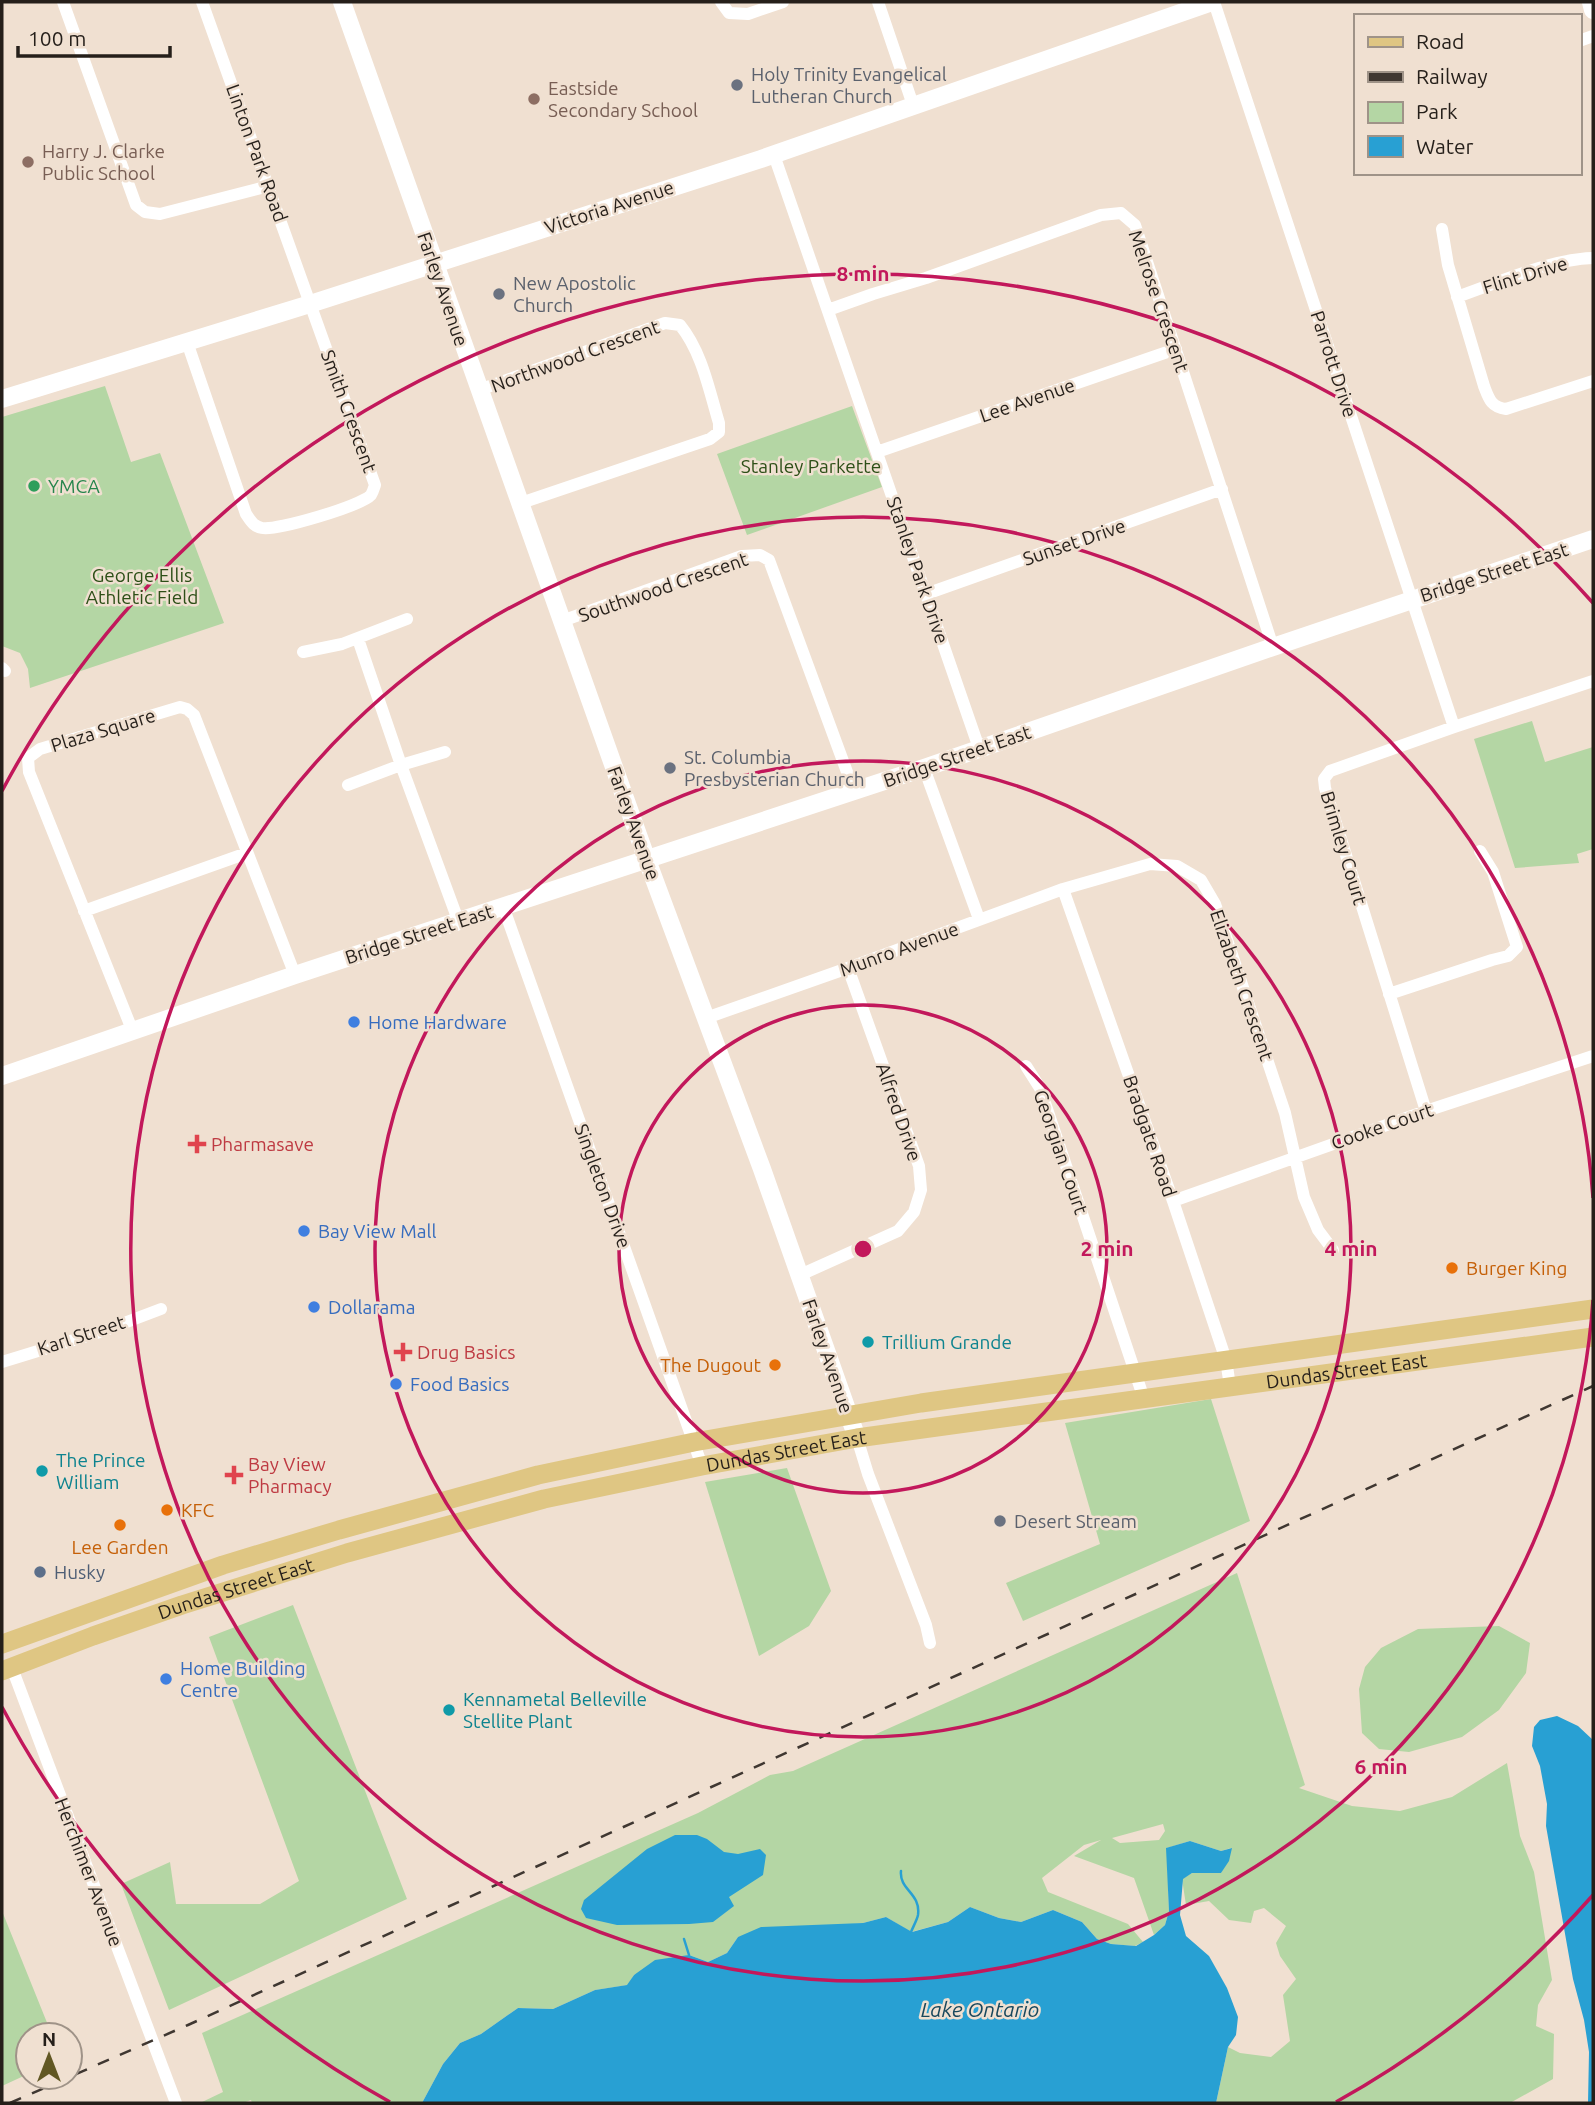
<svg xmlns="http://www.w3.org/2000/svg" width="1595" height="2105" font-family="Ubuntu,sans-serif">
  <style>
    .green { fill: #b4d6a4; fill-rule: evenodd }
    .water { fill: #28a0d3 }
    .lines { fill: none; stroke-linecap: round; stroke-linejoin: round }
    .stream { stroke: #28a0d3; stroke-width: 2.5 }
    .street { stroke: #fff; stroke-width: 12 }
    .secondary { stroke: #fff; stroke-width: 18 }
    .primary { stroke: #dfc683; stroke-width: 19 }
    .rail { stroke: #3f3731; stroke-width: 2.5; stroke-dasharray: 12 12; stroke-linecap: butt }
    .ring { fill: none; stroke: #c2185b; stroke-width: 3.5 }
    .worship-dot { fill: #6b7280; stroke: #f0e0d1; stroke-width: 2.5 }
    .education-dot { fill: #8d6e63; stroke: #f0e0d1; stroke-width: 2.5 }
    .leisure-dot { fill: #2e9e5b; stroke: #f0e0d1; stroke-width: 2.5 }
    .shop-dot { fill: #3f7fe0; stroke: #f0e0d1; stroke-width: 2.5 }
    .health-dot { fill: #e0444e; stroke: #f0e0d1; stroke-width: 2.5 }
    .food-dot { fill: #e8710a; stroke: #f0e0d1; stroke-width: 2.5 }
    .culture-dot { fill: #0f9aa8; stroke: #f0e0d1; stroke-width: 2.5 }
    .service-dot { fill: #5c6f8a; stroke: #f0e0d1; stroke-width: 2.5 }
    .labels { text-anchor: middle; stroke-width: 5; stroke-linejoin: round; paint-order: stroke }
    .worship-label { font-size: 19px; fill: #5b616d; stroke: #f0e0d1; text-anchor: start }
    .education-label { font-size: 19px; fill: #785e54; stroke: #f0e0d1; text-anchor: start }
    .street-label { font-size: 19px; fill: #251f1a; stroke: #f0e0d1 }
    .park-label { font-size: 19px; fill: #2d4f17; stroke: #f0e0d1 }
    .leisure-label { font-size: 19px; fill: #27864d; stroke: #f0e0d1; text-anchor: start }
    .shop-label { font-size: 19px; fill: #366cbe; stroke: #f0e0d1; text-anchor: start }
    .health-label { font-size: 19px; fill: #be3a42; stroke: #f0e0d1; text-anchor: start }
    .food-label { font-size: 19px; fill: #c56008; stroke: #f0e0d1; text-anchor: start }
    .culture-label { font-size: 19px; fill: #0d838f; stroke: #f0e0d1; text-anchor: start }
    .service-label { font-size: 19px; fill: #4e5e75; stroke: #f0e0d1; text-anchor: start }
    .water-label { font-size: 21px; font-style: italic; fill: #19485d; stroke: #f0e0d1 }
    .centre { fill: #c2185b; stroke: #f0e0d1; stroke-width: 3.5 }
    .ring-label { font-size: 21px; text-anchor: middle; font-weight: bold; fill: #c2185b; stroke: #f0e0d1; stroke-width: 5; stroke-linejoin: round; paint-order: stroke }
  </style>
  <rect width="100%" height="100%" fill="#f0e0d1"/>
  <path class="green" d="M105,386l26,76 29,-9 64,170 -194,65 -2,-19 -8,-16 -18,-7v-229z
    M852,406l30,81 -135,48 -30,-81z
    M1532,721l13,41 48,-15v102l-16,5 2,9 -64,5 -41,-129z
    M1211,1399l39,122 -227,100 -17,-38 94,-39 -35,-121z
    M787,1468l44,123 -22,35 -50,30 -54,-174z
    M1237,1573l68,212 -6,3 53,18 48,5 52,-14 55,-34 13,73 14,36 18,108 -14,25 -2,21 18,8 -1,45 -43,24h-294l12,-56 12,6 31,4 19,-16 -7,-46 13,-16 -16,-23 -4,-13 10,-17 -22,-18 -10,3 -3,12 -22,-3 -20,-19 -23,4 -4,-26 10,-6h29l10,-25 -10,3 -31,-10 -23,7 2,63 -4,14 -11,10 -20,-57 -60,-22 27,-16 -17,5 -42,33 6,14 80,32 15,18 -8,4 -24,-2 -14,-5 -15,-17 -29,-12 -32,12 -22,-4 -29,-11 -22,15 -37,10 -25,-15 -23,6 -125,14 -11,16 -19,9 -19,-7 -55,20 -6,10 -33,5 -42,19 -35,-1 -37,26 -21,9 -17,21 -21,39h-170l-1,-3 -8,3h-43l23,-11 -21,-59 496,-220 72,-38 23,-4zM1163,1824l2,7 -6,9 -39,3 -8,-5z
    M293,1605l114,294 -238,111 -48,-126 49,-22 6,42h84l39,-23 -90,-244z
    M1499,1626l31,17 -4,30 -27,37 -37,27 -53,15 -30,-3 -17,-16 -3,-44 6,-22 16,-19 37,-19z
    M2,1911l50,124h-24v39l-26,12z"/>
  <path class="water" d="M1557,1716l21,10 15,14v363h-5l1,-51 -5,-32 -11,-41 -27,-153 1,-22 -7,-38 -8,-20 2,-19 6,-7z
    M675,1835h22l10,4 17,13 14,2 22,-5 6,6 -3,20 -34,22 5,9 -21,16 -24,2 -72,1 -31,-7 -5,-9 3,-9 63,-51z
    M1190,1841l31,10 11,-3 -3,13 -8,12h-29l-9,6 -3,36 6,21 23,20 18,32 11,29 -2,18 -8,12 -12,56h-794l21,-39 17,-21 21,-9 37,-26 35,1 42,-19 32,-5 7,-10 21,-15 34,-5 19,7 19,-9 11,-16 23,-10 102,-4 23,-6 26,15 36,-10 22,-15 29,11 22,4 32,-12 29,12 15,17 14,5 25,2 18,-11 11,-10 4,-14 -3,-63z"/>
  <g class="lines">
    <path class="stream" d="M901,1871c-2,19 20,22 17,44 -1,5 -5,12 -7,17
      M684,1939l5,16"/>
    <path class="street" d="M63,2l73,203 9,7 15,2 109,-28
      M721,2l8,11 19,1 35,-12
      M878,2l35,103
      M1214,2l240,725
      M1579,41l14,-5
      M774,155l205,593
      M1442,229l6,36 36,121c5,13 7,21 22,23l87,-28
      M1457,297c40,-14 94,-38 136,-39
      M828,310l45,-16 53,-16 175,-63 20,-2 14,12 138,422
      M187,342l59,172c5,7 7,12 16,14 14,3 99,-22 109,-33 2,-3 3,-7 4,-10l-173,-483
      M479,390l186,-67 15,2c22,27 29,65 39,98v9l-9,7 -189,64
      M877,452l299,-103
      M926,594l296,-105
      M562,621l180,-65 18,-1 9,5 85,231
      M358,639l43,126 57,155
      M303,652l39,-8 65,-25
      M2,668l3,3
      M924,768l55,151
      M348,785l53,-20 44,-13
      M1063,889l110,312 53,159 4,26
      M503,906l199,560
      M84,911l163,-58
      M1389,994l103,-34 16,-4 9,-9 -24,-75 -13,-21
      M706,1018l142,-50 215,-79 87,-25 27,2 24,14 14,24 70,209 19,84 14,33 15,20
      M133,1032l-104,-260 -1,-14 12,-9 140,-42 7,2 7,6 101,260
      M1026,1066l14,22 104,311
      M1426,1111l-101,-323 -1,-9 6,-8 124,-44 139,-46
      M1173,1201l253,-90 167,-55
      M800,1275l98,-44 16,-19 7,-22 -2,-24 -71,-198
      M2,1362l101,-31 58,-22
      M857,1438l11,36 58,151 4,18
      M12,1668l164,435"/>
    <path class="secondary" d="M342,2l305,858 115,309 95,269
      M1591,2l2,8
      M2,399l308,-95 451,-145 451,-157
      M2,1076l293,-101 629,-207 349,-121 320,-108"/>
    <g class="primary">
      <path d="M2,1644l221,-79 116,-35 199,-55 156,-33 227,-39 672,-94"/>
      <path id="s1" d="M2,1671l91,-35 89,-31 165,-52 197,-54 158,-33 155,-28 736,-101"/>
    </g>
    <path class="rail" d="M10,2103l178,-78 1405,-639"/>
  </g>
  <g class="ring">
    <circle cx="863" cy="1249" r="244"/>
    <circle cx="863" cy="1249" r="488"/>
    <path d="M1593 1300A732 732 0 1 1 1593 1198"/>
    <path d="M1593 1895A975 975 0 0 1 1336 2102M390 2102A975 975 0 0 1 2 1707M2 791A975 975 0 0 1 1593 603"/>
  </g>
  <g class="worship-dot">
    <circle cx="737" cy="85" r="7"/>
    <circle cx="499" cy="294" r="7"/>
    <circle cx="670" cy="768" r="7"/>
    <circle cx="1000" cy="1521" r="7"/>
  </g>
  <g class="education-dot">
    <circle cx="534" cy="99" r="7"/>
    <circle cx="28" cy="162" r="7"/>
  </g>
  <circle class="leisure-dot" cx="34" cy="486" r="7"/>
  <g class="shop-dot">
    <circle cx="354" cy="1022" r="7"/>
    <circle cx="304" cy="1231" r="7"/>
    <circle cx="314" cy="1307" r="7"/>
    <circle cx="396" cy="1384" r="7"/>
    <circle cx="166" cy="1679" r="7"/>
  </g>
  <g class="health-dot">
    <path d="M193.5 1133.5h7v7h7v7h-7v7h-7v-7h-7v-7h7z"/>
    <path d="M399.5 1341.5h7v7h7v7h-7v7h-7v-7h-7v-7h7z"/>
    <path d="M230.5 1464.5h7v7h7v7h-7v7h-7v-7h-7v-7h7z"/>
  </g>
  <g class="food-dot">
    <circle cx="1452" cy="1268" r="7"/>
    <circle cx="775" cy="1365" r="7"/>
    <circle cx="167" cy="1510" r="7"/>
    <circle cx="120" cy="1525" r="7"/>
  </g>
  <g class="culture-dot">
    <circle cx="868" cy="1342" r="7"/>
    <circle cx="42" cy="1471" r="7"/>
    <circle cx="449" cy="1710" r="7"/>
  </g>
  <circle class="service-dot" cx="40" cy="1572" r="7"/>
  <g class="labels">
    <g class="worship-label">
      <text x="751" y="81">Holy Trinity Evangelical<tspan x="751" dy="22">Lutheran Church</tspan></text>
      <text x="513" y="290">New Apostolic<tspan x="513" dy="22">Church</tspan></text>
      <text x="684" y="764">St. Columbia<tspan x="684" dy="22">Presbysterian Church</tspan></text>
      <text x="1014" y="1528">Desert Stream</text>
    </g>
    <g class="education-label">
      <text x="548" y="95">Eastside<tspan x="548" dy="22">Secondary School</tspan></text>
      <text x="42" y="158">Harry J. Clarke<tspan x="42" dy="22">Public School</tspan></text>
    </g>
    <g class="street-label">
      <text transform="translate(257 153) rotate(70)" y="7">Linton Park Road</text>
      <text transform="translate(609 207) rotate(-18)" y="7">Victoria Avenue</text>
      <text transform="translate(1525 275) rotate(-17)" y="7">Flint Drive</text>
      <text transform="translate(443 289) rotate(71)" y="7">Farley Avenue</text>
      <text transform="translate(1159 301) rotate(71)" y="7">Melrose Crescent</text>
      <text transform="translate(575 356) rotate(-20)" y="7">Northwood Crescent</text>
      <text transform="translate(1334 364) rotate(72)" y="7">Parrott Drive</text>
      <text transform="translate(1027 400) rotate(-19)" y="7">Lee Avenue</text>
      <text transform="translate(349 411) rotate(70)" y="7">Smith Crescent</text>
      <text transform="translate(1074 542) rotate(-19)" y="7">Sunset Drive</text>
      <text transform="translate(918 570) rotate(71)" y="7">Stanley Park Drive</text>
      <text transform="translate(1494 572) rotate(-18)" y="7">Bridge Street East</text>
      <text transform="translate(663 587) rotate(-19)" y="7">Southwood Crescent</text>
      <text transform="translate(103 730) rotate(-17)" y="7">Plaza Square</text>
      <text transform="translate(957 756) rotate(-19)" y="7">Bridge Street East</text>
      <text transform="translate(634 823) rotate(70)" y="7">Farley Avenue</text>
      <text transform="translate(1344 848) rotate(73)" y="7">Brimley Court</text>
      <text transform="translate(419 934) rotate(-18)" y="7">Bridge Street East</text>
      <text transform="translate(899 949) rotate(-20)" y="7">Munro Avenue</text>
      <text transform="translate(1242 985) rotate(71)" y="7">Elizabeth Crescent</text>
      <text transform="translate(899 1112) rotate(71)" y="7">Alfred Drive</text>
      <text transform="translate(1382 1126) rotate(-19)" y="7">Cooke Court</text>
      <text transform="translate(1150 1136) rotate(71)" y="7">Bradgate Road</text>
      <text transform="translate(1061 1152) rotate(71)" y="7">Georgian Court</text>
      <text transform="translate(603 1186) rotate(70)" y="7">Singleton Drive</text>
      <text transform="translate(81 1335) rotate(-18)" y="7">Karl Street</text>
      <text transform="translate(828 1356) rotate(71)" y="7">Farley Avenue</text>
      <text dy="7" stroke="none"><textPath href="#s1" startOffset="1382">Dundas Street East</textPath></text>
      <text dy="7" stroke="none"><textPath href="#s1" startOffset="816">Dundas Street East</textPath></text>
      <text dy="7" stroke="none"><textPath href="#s1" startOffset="248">Dundas Street East</textPath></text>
      <text transform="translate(89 1872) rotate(69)" y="7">Herchimer Avenue</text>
    </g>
    <g class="park-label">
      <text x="811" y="473">Stanley Parkette</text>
      <text x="142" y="582">George Ellis<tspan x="142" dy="22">Athletic Field</tspan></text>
    </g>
    <g class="leisure-label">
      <text x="48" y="493">YMCA</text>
    </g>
    <g class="shop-label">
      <text x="368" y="1029">Home Hardware</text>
      <text x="318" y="1238">Bay View Mall</text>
      <text x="328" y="1314">Dollarama</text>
      <text x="410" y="1391">Food Basics</text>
      <text x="180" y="1675">Home Building<tspan x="180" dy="22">Centre</tspan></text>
    </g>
    <g class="health-label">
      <text x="211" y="1151">Pharmasave</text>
      <text x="417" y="1359">Drug Basics</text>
      <text x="248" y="1471">Bay View<tspan x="248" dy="22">Pharmacy</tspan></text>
    </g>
    <g class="food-label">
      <text x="1466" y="1275">Burger King</text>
      <text x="761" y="1372" text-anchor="end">The Dugout</text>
      <text x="181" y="1517">KFC</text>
      <text x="120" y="1554" text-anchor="middle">Lee Garden</text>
    </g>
    <g class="culture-label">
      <text x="882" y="1349">Trillium Grande</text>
      <text x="56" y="1467">The Prince<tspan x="56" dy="22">William</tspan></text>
      <text x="463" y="1706">Kennametal Belleville<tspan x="463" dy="22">Stellite Plant</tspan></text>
    </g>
    <g class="service-label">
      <text x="54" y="1579">Husky</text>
    </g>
    <g class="water-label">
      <text x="980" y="2017">Lake Ontario</text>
    </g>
  </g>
  <circle cx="863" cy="1249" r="10" class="centre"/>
  <g class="ring-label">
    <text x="863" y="281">8 min</text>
    <text x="1107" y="1256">2 min</text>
    <text x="1351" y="1256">4 min</text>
    <text x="1381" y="1774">6 min</text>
  </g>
  <rect width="1595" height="2105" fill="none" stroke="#251f1a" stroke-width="7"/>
  <rect x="1354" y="14" width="228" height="161" fill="#f0e0d1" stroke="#9f9388" stroke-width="2"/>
  <rect x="1368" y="37" width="35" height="10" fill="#dfc683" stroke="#9f9388" stroke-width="2"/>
  <text x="1416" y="49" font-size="21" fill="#251f1a">Road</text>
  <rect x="1368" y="72" width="35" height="10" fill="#3f3731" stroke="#9f9388" stroke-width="2"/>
  <text x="1416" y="84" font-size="21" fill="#251f1a">Railway</text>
  <rect x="1368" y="102" width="35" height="21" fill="#b4d6a4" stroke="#9f9388" stroke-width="2"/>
  <text x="1416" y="119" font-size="21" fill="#251f1a">Park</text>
  <rect x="1368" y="136" width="35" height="21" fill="#28a0d3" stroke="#9f9388" stroke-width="2"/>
  <text x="1416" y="154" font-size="21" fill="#251f1a">Water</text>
  <g transform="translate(49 2056)"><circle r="33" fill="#f0e0d1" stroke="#9f9388" stroke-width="2"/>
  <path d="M0-5L12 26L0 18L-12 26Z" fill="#615723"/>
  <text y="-10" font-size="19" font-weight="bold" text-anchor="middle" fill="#251f1a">N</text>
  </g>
  <path d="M18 46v10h152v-10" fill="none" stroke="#251f1a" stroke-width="3.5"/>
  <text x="28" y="46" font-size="21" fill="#251f1a" stroke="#f0e0d1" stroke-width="5" paint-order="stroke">100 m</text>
</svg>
